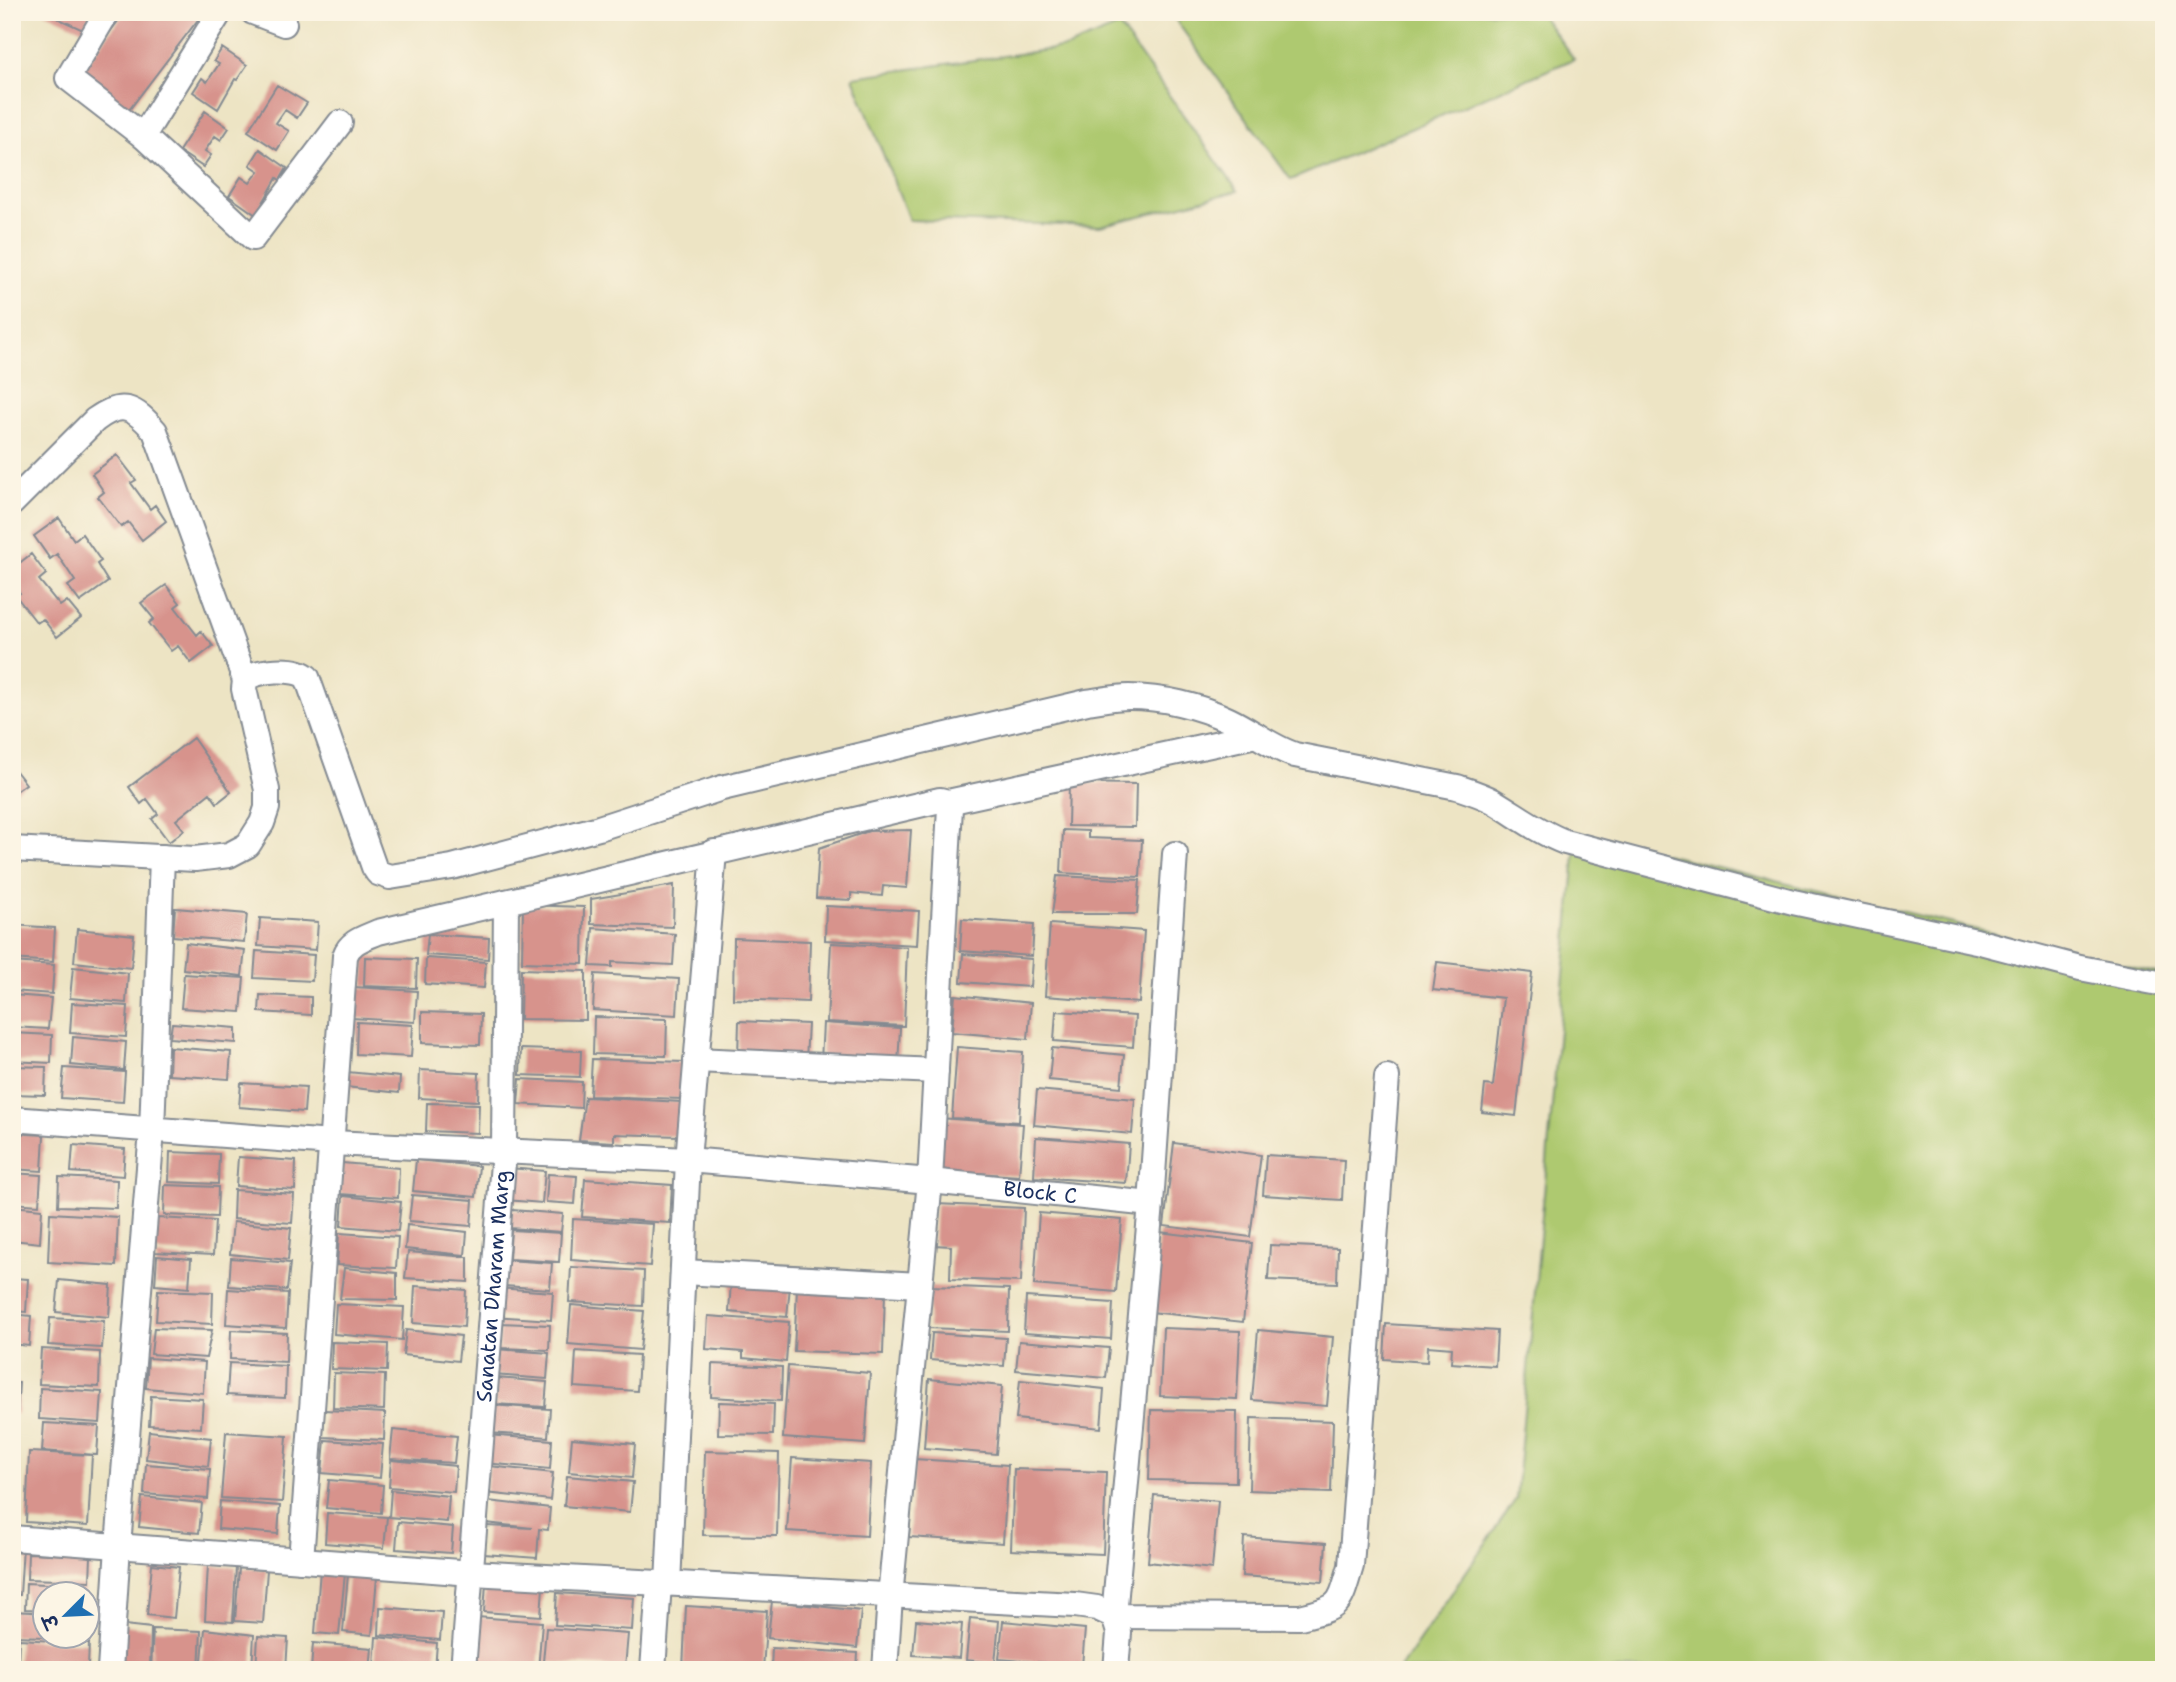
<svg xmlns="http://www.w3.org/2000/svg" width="2176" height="1682" font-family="'Shantell Sans','Playpen Sans Deva',sans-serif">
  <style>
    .green { fill: #aec96f; stroke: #647c66; stroke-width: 2 }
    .building { fill: #d7938c }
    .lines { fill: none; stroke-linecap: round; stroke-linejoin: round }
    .minor-casing { stroke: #848a91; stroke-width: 28 }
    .minor { stroke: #fff; stroke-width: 24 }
    .labels { text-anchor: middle; stroke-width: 6; stroke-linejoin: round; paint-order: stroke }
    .street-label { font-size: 21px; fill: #1b2f5e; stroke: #fcf5e5 }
  </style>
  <rect width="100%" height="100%" fill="#fcf5e5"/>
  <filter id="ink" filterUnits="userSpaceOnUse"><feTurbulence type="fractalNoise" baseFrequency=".0143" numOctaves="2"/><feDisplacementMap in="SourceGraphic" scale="14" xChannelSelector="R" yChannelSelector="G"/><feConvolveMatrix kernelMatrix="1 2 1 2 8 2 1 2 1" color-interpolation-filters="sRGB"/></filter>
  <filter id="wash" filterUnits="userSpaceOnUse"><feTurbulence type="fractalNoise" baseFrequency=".00686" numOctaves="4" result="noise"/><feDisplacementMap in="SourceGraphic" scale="28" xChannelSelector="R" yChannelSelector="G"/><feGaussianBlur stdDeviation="1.57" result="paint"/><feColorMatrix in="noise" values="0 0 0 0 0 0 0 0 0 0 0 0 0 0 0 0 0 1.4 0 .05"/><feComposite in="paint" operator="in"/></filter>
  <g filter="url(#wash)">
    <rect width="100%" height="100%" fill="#ede4c4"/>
    <path class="green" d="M1170,12h369l35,47 -283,121z
      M1119,26l119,165 -138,35 -191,-6 -56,-143 215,-30z
      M1577,833l587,142v695h-765l117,-171z"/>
    <g id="blocks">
      <path class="building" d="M44,12h47l-8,18z
        M125,12l78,1 -74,97 -49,-38z
        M222,48l25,17 -10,15 -2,-1 -17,30 -25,-17 9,-14 5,4 12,-18 -5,-3z
        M277,85l30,18 -10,15 -12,-8 -9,13 13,8 -12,19 -29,-19z
        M205,111l24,17 -8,12 -6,-4 -10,15 6,4 -8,12 -24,-16z
        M260,149l27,19 -7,12 -3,-2 -21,37 -27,-19 12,-19 9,6 9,-12 -9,-6z
        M117,455l19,25 -5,3 19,26 5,-4 11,16 -24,19 -14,-18 -7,5 -23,-30 6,-5 -12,-18z
        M59,518l15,22 8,-6 19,27 -4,3 11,18 -28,20 -12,-16 7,-5 -18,-27 -7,5 -16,-23z
        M31,554l15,20 -7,6 21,26 7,-5 14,17 -24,19 -14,-18 -6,4 -21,-27 4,-3 -8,-10v-14z
        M166,585l14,18 -5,4 22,28 4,-4 12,15 -22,17 -13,-17 -7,5 -22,-28 5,-4 -13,-16z
        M193,738l38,54 -14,11 -7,-10 -34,27 8,10 -15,12 -17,-23 6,-5 -11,-15 -6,5 -12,-17z
        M12,766l14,18 -14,10z
        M1069,783l67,1 -1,43 -67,-1z
        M911,830l-4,58 -24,-2 -1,10 -31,-3v7l-35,-2 3,-50 50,-17z
        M1063,830l25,1v7l54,2 -2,37 -79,-4z
        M1057,876l83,4 -3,34h-85z
        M674,885l-1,42 -82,-3v-25z
        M523,905l61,2 -1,57 -61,-2z
        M826,906l93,5 -2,34 -92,-5z
        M175,908l72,6 -3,28 -71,-6z
        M260,918l58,4 -2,28 -58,-4z
        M962,919l72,5 -2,32 -72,-5z
        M1050,924l94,7 -5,72 -94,-7z
        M12,925l43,3 -2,34 -41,-3z
        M593,928l82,6 -2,31 -61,-3v5l-22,-1z
        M77,929l57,6 -3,33 -57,-6z
        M428,934l61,4 -1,21 -62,-4z
        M734,938l76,3 -2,61 -75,-3z
        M186,943l59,7 -3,26 -59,-7z
        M831,943l76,4 -3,79 -77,-4z
        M256,951l58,4 -2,26 -58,-3z
        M963,954l69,5 -2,28 -69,-5z
        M365,957l52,2 -1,29 -52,-2z
        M426,958l60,4 -2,26 -59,-4z
        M12,962l42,3 -2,29 -40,-3z
        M1437,962l95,11 -16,143 -34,-4 3,-27 8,1 10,-88 -70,-8z
        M73,967l55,6 -2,30 -56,-5z
        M521,969l65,2v49l-66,-1z
        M184,974l60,4 -3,34 -60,-4z
        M595,974l84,5 -2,36 -84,-5z
        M354,987l63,4 -2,31 -63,-4z
        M12,995l39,3 -3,31 -36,-2z
        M260,995l51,2v18l-52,-3z
        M955,995l76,8 -3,36 -76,-7z
        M72,1003l56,3 -2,31 -56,-4z
        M1056,1011l79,5 -2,31 -79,-6z
        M422,1012l59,2 -1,31 -58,-2z
        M594,1017l73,2 -1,37 -73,-2z
        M739,1021l69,3 -2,35 -68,-3z
        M357,1022l56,3 -2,32 -55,-3z
        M172,1023l64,5v15l-66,-5z
        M823,1023l77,5 -2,37 -77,-4z
        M12,1033l40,2 -1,28 -39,-2z
        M73,1037l53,5 -2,28 -53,-5z
        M170,1047l61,5 -2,27 -60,-4z
        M957,1047l66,5 -4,70 -67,-4z
        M1052,1048l72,7 -3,32 -72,-7z
        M521,1049l60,2 -1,26 -60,-2z
        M592,1059l92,3 -1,37 -93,-3z
        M12,1066l34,1 -1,28 -33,-1z
        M64,1068l61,4 -2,30 -62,-4z
        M420,1070l59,3 -1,28 -59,-3z
        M347,1072l53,5 -1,16 -53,-6z
        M520,1079l62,3 -1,26 -63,-4z
        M241,1083l65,4 -2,25 -65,-5z
        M1037,1090l98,9 -3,35 -98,-9z
        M585,1097l97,5 -3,34 -65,-2v8l-35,-2z
        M427,1103l52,1 -1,29 -52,-2z
        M939,1118l84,6 -4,52 -83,-6z
        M12,1133l32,2 -2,36 -30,-2z
        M1036,1137l93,7 -3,39 -92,-6z
        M1174,1143l87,12 -11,82 -86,-11z
        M73,1145l52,4 -2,27 -52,-4z
        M170,1152l49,2 -1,30 -49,-2z
        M1266,1155l78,5 -2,40 -79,-5z
        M238,1157l58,4 -1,29 -59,-4z
        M416,1160l63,6 -3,31 -63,-6z
        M342,1163l57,5 -1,30 -58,-4z
        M508,1168l37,3 -3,32 -36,-3z
        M12,1173l29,2 -2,30 -27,-2z
        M548,1174l29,2 -2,28 -29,-2z
        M59,1177l58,3 -1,28 -58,-2z
        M585,1179l87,6 -2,38 -88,-6z
        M165,1185l53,2 -1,30 -53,-2z
        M234,1190l60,4 -2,29 -59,-4z
        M412,1195l61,5 -2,26 -62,-5z
        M343,1196l58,6 -3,29 -57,-5z
        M936,1204l88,4 -3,74 -71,-3 1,-33 -17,-1z
        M12,1206l30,3 -2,34 -28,-3z
        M512,1210l51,4 -2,18 -51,-4z
        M50,1213l68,4 -2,49 -68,-4z
        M1039,1213l83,7 -6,72 -82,-7z
        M157,1218l58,3 -2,34 -58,-3z
        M573,1219l80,5 -3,42 -79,-6z
        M233,1222l58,6 -3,32 -58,-6z
        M407,1225l60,7 -2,23 -60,-6z
        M511,1230l50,3 -2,29 -50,-3z
        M1159,1232l93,11 -9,79 -92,-10z
        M339,1233l59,4 -2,31 -59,-3z
        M1270,1245l68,3 -1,35 -69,-3z
        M408,1252l60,5v25l-63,-4z
        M157,1256l34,3 -2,29 -34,-3z
        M231,1258l59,5 -3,27 -58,-4z
        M506,1260l46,3 -2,26 -46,-3z
        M571,1267l73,4 -1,35 -74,-4z
        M344,1268l53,5v27l-57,-1z
        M12,1278l16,1 -2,33 -14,-1z
        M59,1280l52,5 -2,32 -53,-5z
        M731,1281l59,5 -3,31 -58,-5z
        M415,1286l51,4 -2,37 -51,-4z
        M930,1286l79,3 -1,42 -80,-3z
        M495,1288l58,4 -2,28 -58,-4z
        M797,1288l88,4 -2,62 -89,-3z
        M228,1289l60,4 -2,35 -60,-4z
        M158,1290l55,2 -1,32 -56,-3z
        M1026,1297l87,6 -2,36 -87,-6z
        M336,1304l68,3 -2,33 -68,-6z
        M571,1305l73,6 -4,39 -72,-6z
        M12,1314l19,2 -2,30 -17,-2z
        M708,1316l81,6 -3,40 -43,-4v-6l-37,-3z
        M50,1318l54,3 -2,27 -54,-3z
        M500,1323l50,2 -1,25 -50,-2z
        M1386,1324l111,7 -2,35 -44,-3 1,-15 -24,-2 -1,16 -43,-3z
        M154,1328l58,2 -6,28 -55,-4z
        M1163,1328l77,3 -3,68 -77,-3z
        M231,1330l56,3 -1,29 -56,-3z
        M406,1330l55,6 -3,25 -55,-6z
        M1258,1330l75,7 -6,69 -75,-6z
        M932,1333l74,5 -2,28 -74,-6z
        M1019,1341l90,7 -3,30 -90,-8z
        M332,1342l56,2 -1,27 -56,-2z
        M41,1349l59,3 -1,35 -60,-3z
        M495,1349l54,4 -2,26 -54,-4z
        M576,1351l63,4 -2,36 -63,-4z
        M148,1358l57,4 -2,31 -57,-5z
        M229,1363l57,3 -1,32 -58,-3z
        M712,1364l70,3 -1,34 -70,-4z
        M788,1366l82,7 -5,71 -82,-6z
        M334,1373l51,2 -1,35 -51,-2z
        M496,1378l51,4 -2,25 -50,-3z
        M929,1379l73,7 -6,68 -72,-6z
        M1020,1380l84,9 -3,39 -85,-9z
        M12,1383h7l-2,31h-5z
        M40,1388l62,4 -2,31 -61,-4z
        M151,1396l52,3 -2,29 -52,-3z
        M719,1402l55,2 -1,31 -55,-1z
        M489,1405l61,4 -2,28 -60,-4z
        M324,1410l61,3 -1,27 -61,-3z
        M1151,1410l86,1 -1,71 -87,-2z
        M1251,1418l82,3 -2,72 -82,-3z
        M44,1423l55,3 -2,29 -55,-4z
        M393,1430l64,6 -3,27 -64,-4z
        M149,1431l62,7 -3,28 -62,-7z
        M226,1432l61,4 -5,66 -61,-4z
        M487,1435l65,5 -2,29 -66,-6z
        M572,1438l63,6 -3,34 -63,-6z
        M325,1440l58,4 -3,34 -58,-5z
        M705,1451l74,2 -2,83 -74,-1z
        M29,1452l63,3 -4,71 -62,-4z
        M792,1458l79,5 -4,73 -80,-5z
        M914,1459l94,6 -5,78 -94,-6z
        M391,1460l65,6 -2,26 -65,-5z
        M146,1464l64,5 -2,30 -64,-5z
        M489,1466l64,7 -3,27 -64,-7z
        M1014,1469l92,3 -3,82 -92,-4z
        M567,1476l66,6 -3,30 -66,-6z
        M329,1480l54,5 -2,28 -55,-5z
        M391,1490l58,6 -2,26 -58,-5z
        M1154,1495l64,6 -6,68 -64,-7z
        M142,1497l60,6 -3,30 -60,-6z
        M220,1501l60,5 -2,28 -60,-5z
        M488,1501l62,7 -2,22 -9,-1 -2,29 -53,-4 2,-28 46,2 -46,-5z
        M327,1513l60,4 -3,31 -59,-5z
        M398,1522l55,5 -2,26 -55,-4z
        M1244,1537l82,6 -3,39 -81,-6z
        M12,1545l11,1 -3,49h-8z
        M28,1553l63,3 -1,25 -63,-2z
        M152,1564l27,3 -5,51 -27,-3z
        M208,1565l28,2 -3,55 -28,-2z
        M239,1568l28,2 -4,53 -28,-2z
        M320,1570l25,3 -6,62 -24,-2z
        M348,1574l29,3 -5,58 -29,-3z
        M26,1583l59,3v8h-39v16l-21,-1z
        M486,1583l57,4 -2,29 -57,-4z
        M557,1593l77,5 -2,32 -77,-5z
        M772,1601l89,10 -4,37 -89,-10z
        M686,1606l81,5 -4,59 -80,-1z
        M380,1607l62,5 -2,28 -61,-5z
        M14,1611l32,2v24l-33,-1z
        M477,1617l65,5 -4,48 -64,-5z
        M970,1618l29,3 -4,42 -29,-3z
        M916,1620l46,4 -3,34 -46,-3z
        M1003,1621l82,8 -3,37 -83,-7z
        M115,1624l36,4 -1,42h-38z
        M546,1628l82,6 -3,34 -82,-6z
        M153,1629l48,2 -2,39h-48z
        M205,1629l49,6 -2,35h-51z
        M258,1636l30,2 -2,32h-30z
        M376,1637l61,6 -2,27 -61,-3z
        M19,1639l70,4 -1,24 -70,-3z
        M313,1643l59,5 -2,22h-59z
        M772,1648l86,5 -1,17h-86z"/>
    </g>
  </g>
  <g filter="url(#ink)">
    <use href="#blocks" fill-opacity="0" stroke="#848a91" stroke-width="2"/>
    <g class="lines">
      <defs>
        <g id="minor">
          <path d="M107,12l-39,66 75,58 110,102 87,-115"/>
          <path d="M253,12l31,12"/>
          <path d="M143,136l77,-124"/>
          <path d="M12,503l83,-83c27,-20 39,-13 60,11l90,249"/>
          <path d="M12,849l183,10 34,-4 19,-10 14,-22 5,-15v-18l-23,-101 1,-9c10,-11 51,-13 62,-3l67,190 4,6 12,4 62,-10 147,-39 123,-40 365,-86c14,-2 28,-5 42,-5 33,0 70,9 100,23 23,11 42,27 66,35l162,32c12,4 25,8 36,14 24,14 45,31 72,41l228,60 183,39 104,27 84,16"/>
          <path d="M1175,854l-24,350 -37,412 186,1c42,-10 39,-11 51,-51l36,-489"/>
          <path d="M696,1060l240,11"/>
          <path id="s1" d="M12,1119l320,24 356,17 242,21 221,23"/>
          <path d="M683,1272l237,13"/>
          <path d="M12,1538l460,35 603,32 22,3 17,8 5,17 -3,37"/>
          <path d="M301,1560l44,-604c5,-15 20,-18 33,-24l562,-132 8,2 308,-67"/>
          <path d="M668,1584l20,-424 26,-308"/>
          <path d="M110,1670l8,-124 34,-415 10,-274"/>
          <path id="s2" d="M463,1670l41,-520 2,-248"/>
          <path d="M653,1670l6,-86"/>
          <path d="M885,1670l5,-73 40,-416 20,-374 -2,-5"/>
        </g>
      </defs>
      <use href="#minor" class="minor-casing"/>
      <use href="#minor" class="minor"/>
    </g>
  </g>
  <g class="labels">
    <g class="street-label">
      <text dy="7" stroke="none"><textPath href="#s1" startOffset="1031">Block C</textPath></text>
      <text dy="7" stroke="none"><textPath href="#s2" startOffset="385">Sanatan Dharam Marg</textPath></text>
    </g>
  </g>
  <rect width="2176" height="1682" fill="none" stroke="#fcf5e5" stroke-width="42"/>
  <g transform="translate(66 1615) rotate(246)"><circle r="33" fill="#fcf5e5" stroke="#a2a6af" stroke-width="2"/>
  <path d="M0-5L12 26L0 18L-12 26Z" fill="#1f6fb2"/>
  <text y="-10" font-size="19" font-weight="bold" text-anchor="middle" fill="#1b2f5e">उ</text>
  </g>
</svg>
